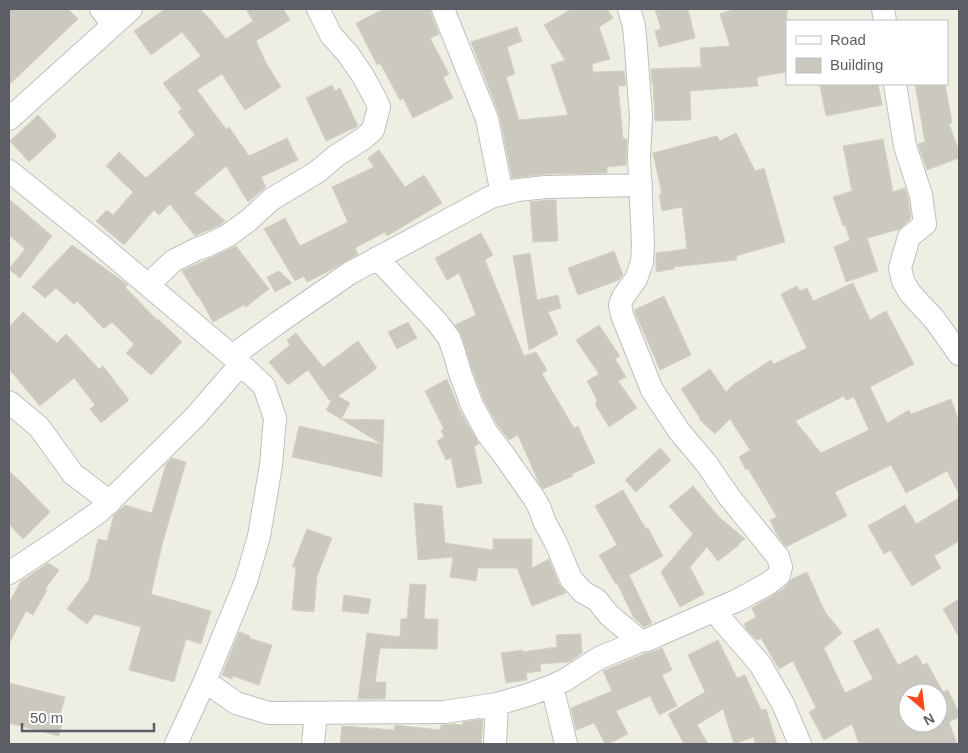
<svg xmlns="http://www.w3.org/2000/svg" width="968" height="753" font-family="Helvetica,sans-serif">
  <style>
    .building { fill: #cac8bf; stroke: #d5d1c0; fill-rule: evenodd }
    .lines { fill: none; stroke-linecap: round; stroke-linejoin: round }
    .minor-casing { stroke: #bdbfc5; stroke-width: 24 }
    .minor { stroke: #fff; stroke-width: 22 }
  </style>
  <rect width="100%" height="100%" fill="#efeee2"/>
  <path class="building" d="M9,9h59l10,10 -69,66z
    M165,9h35l10,10 16,20 27,-18 -7,-12h37l7,11 -34,21 10,22 15,24 -36,23 -23,-36 -25,16 29,39 3,-2 20,29 38,-18 11,22 -37,17 5,10 -18,15 -22,-36 -32,27 31,28 -5,4 -25,11 -25,-32 -11,11 -5,-5 -30,35 -28,-24 11,-11 6,5 20,-23 -27,-26 13,-14 27,26 49,-43 -17,-23 4,-3 -19,-26 38,-27 -19,-24 -31,23 -17,-24z
    M384,9h46l1,5 8,20 -9,4 19,36 -6,3 10,21 -40,20 -10,-20 -3,2 -20,-37 -3,2 -21,-42z
    M572,9h35l6,9 -14,9 11,32 -18,5 1,8 31,-1 2,15h-8l5,53h4l-1,26 -19,2v6l-61,1 -34,4 -13,-64 -28,-72 46,-15 5,14 -15,6 8,27 -9,3 13,43 49,-5 -17,-50 14,-5 -21,-35z
    M655,9h33l7,29 -36,9 -4,-16 6,-2z
    M735,9h52v63l-30,5 1,9 -68,5 1,29 -36,1 -2,-37h-1l-1,-15 50,-2 -1,-19 30,-2 -10,-32z
    M831,84h47l4,21 -56,11 -6,-30z
    M915,84h30l7,39 -3,1 10,27v7l-32,12 -9,-26 7,-2z
    M332,85l3,6 5,-3 18,38 -32,15 -20,-43z
    M38,115l19,21 -28,26 -19,-21z
    M736,133l19,38 9,-3 21,74 -49,14 1,4 -63,7v2l-18,3v-19l31,-4 -5,-42 -20,4 -3,-17h3l-9,-41 64,-17 3,5z
    M883,139l10,53 12,-4 3,10 3,20 -11,11 -33,9 11,33 -32,11 -12,-35 16,-7 -5,-15 -2,1 -10,-29 19,-6 -9,-45z
    M379,150l26,37 19,-12 18,28 -55,33 -2,-4 -30,16 3,6 -27,16 -24,12 -3,-6 -9,5 -31,-52 21,-11 15,28 48,-24 -16,-35 42,-20 -6,-9z
    M9,199l43,37 -32,42 -11,-9 16,-20 -16,-14z
    M547,200h9l2,41 -25,1 -3,-40z
    M481,233l12,22 -8,5 39,96 12,-4 11,18 -5,4 32,54 4,-2 17,37 -23,11 1,2 -30,13 -5,-8 -20,-46 -9,5 -11,-14 -14,-26 -12,-31 -11,-35 -6,-9 21,-10 -17,-42 -12,7 -12,-22z
    M72,245l56,40 -3,2 32,33 1,-1 24,23 -31,33 -25,-22 8,-9 -22,-22 -8,7 -27,-28 -3,3 -18,-16 -11,10 -13,-11z
    M236,246l33,43 -23,18 -2,-2 -31,17 -15,-27 -1,1 -15,-25z
    M614,251l9,24 -4,5 -41,15 -10,-27z
    M530,253l7,47 21,-5 3,13 -13,4 10,22 -29,16 -16,-94z
    M279,271l13,12 -17,9 -8,-15z
    M853,283l17,37 16,-9 28,53 -44,23 17,36 22,-13 2,4 40,-15 8,23v72l-12,-23 -41,22 -15,-28 -56,27 12,24 -61,31 -9,-12 -7,-15 7,-3 -29,-48 -2,1 -7,-13 11,-7 -20,-31 -15,15 -16,-15 1,-1 -19,-29 29,-20 16,23 8,-8 37,-24 3,4 33,-16 -26,-54 16,-8 3,5 7,-3 6,13zM844,396l2,4 8,-3 15,33 -48,23 -26,-32z
    M664,296l27,59 -31,15 -26,-60z
    M23,312l34,31 9,-9 33,35 4,-3 26,34 -28,23 -11,-14 5,-4 -21,-27 -34,28 -31,-37v-42z
    M408,322l9,16 -20,11 -9,-17z
    M599,325l21,31 -5,3 11,18 -8,4 19,27 -28,19 -13,-21v-5l1,-1 -10,-19 12,-7 -23,-34z
    M296,333l27,34 35,-26 19,27 -39,28 12,7 -9,16 -15,-9 6,-10 -2,1 -22,-31 -20,15 -19,-23 21,-17 -3,-5z
    M447,379l13,32 19,33 -5,2 8,37 -25,5 -6,-30 -5,2 -9,-19 7,-4 -3,-7 3,-1 -19,-38z
    M341,419l43,1 -1,25z
    M299,426l84,19 -1,32 -90,-20z
    M660,448l11,12 -35,32 -11,-12z
    M172,458l14,4 -24,83 -11,49 60,17 -10,33 -15,-5 -12,43 -45,-12 12,-43 -46,-13 -8,10 -20,-15 22,-29 9,-41 9,2 7,-26 11,-10 27,8 14,-49z
    M9,471l13,12 28,29 -27,27 -14,-15z
    M693,486l25,30 27,23 -7,5 1,1 -21,16 -11,-14 -17,20 14,27 -24,13 -19,-35 32,-38 -24,-28z
    M623,490l23,39 2,-1 15,28 -34,19 23,48 -8,4 -10,-9 -17,-35h-2l-16,-28 18,-10 -22,-39z
    M959,498v43l-25,15 7,12 -29,18 -22,-36 -6,4 -16,-28 37,-21 11,19z
    M414,503l28,3 3,37 48,7v-11h39v29l17,-9 10,25 7,9 -34,13 -15,-38h-39l-2,13 -26,-4 3,-20 -35,3z
    M307,529l25,9 -15,38 -3,36 -22,-2 4,-43h-4z
    M48,563l11,7 -14,19 2,1 -14,25 -7,-4 -17,33v-41l12,-22 5,-3h1l2,-2z
    M807,572l18,40 17,21 -18,15 21,45 28,-14 -20,-38 25,-13 20,37 19,-10 6,10 4,-2 16,29 5,-2 11,23v4l-10,5 8,22h-98l-7,-20 -28,16 -15,-28 7,-4 -23,-47 -14,8 -18,-31 -4,2 -10,-10 -3,-6 12,-7 -4,-9 31,-19 9,-10zM908,693h34l-4,2v28h-30z
    M410,584l16,1 -2,34h14l-1,30 -57,-1 -5,34h11l-1,17h-27l9,-66 33,4 1,-18h6z
    M344,595l27,4 -3,15 -26,-3z
    M959,599v38l-16,-28z
    M239,632l11,4 -1,2 23,7 -13,40 -26,-9 -1,3 -10,-4z
    M581,634l1,19 -13,9 -29,2 1,7 -15,2 1,7 -21,3 -5,-30 22,-3v2l34,-5 -1,-12z
    M718,640l19,38 8,-3 16,35 5,-1 11,35h-22l-1,-7 -20,7 -11,-35 -26,16 11,19h-24l-16,-30 37,-22 -17,-37z
    M662,648l10,22 -10,5 15,31 -18,9 -9,-19 -34,15 12,23 -20,10h-3l-11,-21 -18,7 -5,-22 41,-17 -9,-20 41,-17 8,-2z
    M9,683l56,14 -6,22 4,1 -4,16 -50,-13z
    M483,719l-2,25h-141l2,-18 52,4 1,-5 45,5 1,-5 12,-1 10,1v-3z"/>
  <g class="lines">
    <defs>
      <path id="minor" d="M101,9l12,16
        M443,9l44,110 15,75
        M883,9l2,12
        M895,84l10,62 16,49 4,29 -16,13 -9,31 3,13 7,12 25,27 24,34
        M9,119l122,-110
        M9,171l88,71 135,114 32,30 11,32 -4,47 -12,71 -13,45 -41,100 -29,63
        M377,258l60,64 12,16 5,14 6,21 12,32 15,28 19,25 28,40 6,11 4,12 12,22 15,36 12,13 14,8 12,15 31,26
        M148,285l25,-24 24,-12 9,-3 21,-10 22,-16 23,-21 45,-27 19,-16 28,-18 9,-8 6,-23 -4,-9 -12,-22 -15,-22 -17,-19 -13,-26
        M232,356l47,-34 71,-49 141,-76 27,-7 28,-3 95,-2
        M9,402l30,25 34,47 37,28
        M9,573l44,-29 46,-32 95,-94 47,-54
        M714,611l46,53 23,40 17,40
        M205,681l31,22 33,10 175,-1 53,-8 31,-9 24,-9 13,-6 34,-22 41,-17 7,-1 91,-40 31,-17 10,-8 2,-8 -3,-10 -48,-59 -24,-35 -27,-32 -27,-41 -30,-75 -2,-10 3,-8 13,-18 6,-17 1,-19 -4,-86 2,-40 -5,-68 -2,-23 -5,-17
        M552,686l14,58
        M313,744l3,-31
        M495,744l2,-40"/>
    </defs>
    <use href="#minor" class="minor-casing"/>
    <use href="#minor" class="minor"/>
  </g>
  <rect width="968" height="753" fill="none" stroke="#5b5e65" stroke-width="20"/>
  <rect x="786" y="20" width="162" height="65" fill="#ffffff" stroke="#bdbfc1"/>
  <rect x="796" y="36" width="25" height="8" fill="#ffffff" stroke="#bdbfc1"/>
  <text x="830" y="45" font-size="15" fill="#5b5e65">Road</text>
  <rect x="796" y="58" width="25" height="15" fill="#cac8bf" stroke="#bdbfc1"/>
  <text x="830" y="70" font-size="15" fill="#5b5e65">Building</text>
  <g transform="translate(923 708) rotate(152)"><circle r="24" fill="#ffffff" stroke="#bdbfc1"/>
  <path d="M0-4L9 19L0 12L-9 19Z" fill="#fc491c"/>
  <text y="-8" font-size="14" font-weight="bold" text-anchor="middle" fill="#5b5e65">N</text>
  </g>
  <path d="M22 723v8h132v-8" fill="none" stroke="#5b5e65" stroke-width="2.5"/>
  <text x="30" y="723" font-size="15" fill="#5b5e65" stroke="#ffffff" stroke-width="4" paint-order="stroke">50 m</text>
</svg>
